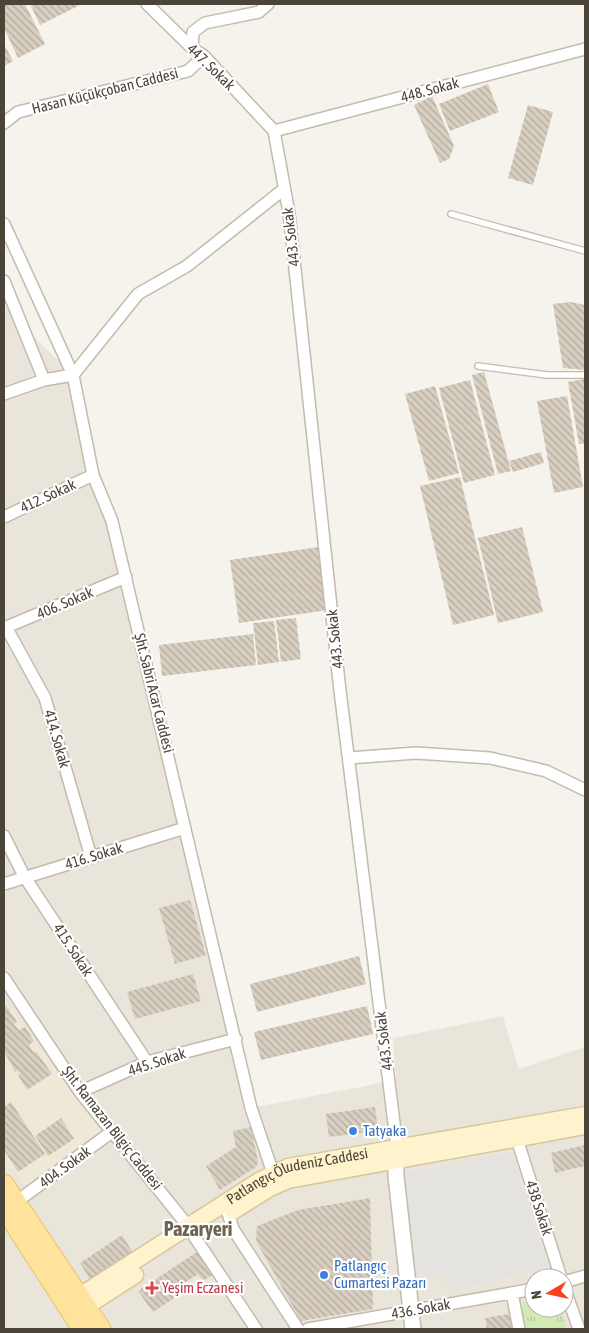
<svg xmlns="http://www.w3.org/2000/svg" width="589" height="1333" font-family="'Asap Condensed',sans-serif">
  <style>
    .residential { fill: #eae5da; fill-rule: evenodd }
    .education { fill: #efe8d6 }
    .park { fill: url(#park-tufts) }
    .parking { fill: #e5e3e0 }
    .building { fill: url(#building-back-hatch) }
    .lines { fill: none; stroke-linecap: round; stroke-linejoin: round }
    .service-casing { stroke: #c2bbae; stroke-width: 8 }
    .minor-casing { stroke: #c2bbae; stroke-width: 14 }
    .tertiary-casing { stroke: #c2bbae; stroke-width: 18 }
    .secondary-casing { stroke: #d6c79b; stroke-width: 19 }
    .primary-casing { stroke: #e6c16a; stroke-width: 21 }
    .service { stroke: #fff; stroke-width: 5.5 }
    .minor { stroke: #fff; stroke-width: 11 }
    .tertiary { stroke: #fff; stroke-width: 15 }
    .secondary { stroke: #fff3cd; stroke-width: 16 }
    .primary { stroke: #ffe39c; stroke-width: 19 }
    .shop-dot { fill: #3f7fe0; stroke: #fff; stroke-width: 2 }
    .health-dot { fill: #e0444e; stroke: #fff; stroke-width: 2 }
    .labels { text-anchor: middle; stroke-width: 4.5; stroke-linejoin: round; paint-order: stroke }
    .street-label { font-size: 15px; fill: #4b4439; stroke: #fff }
    .shop-label { font-size: 15px; fill: #366cbe; stroke: #fff; text-anchor: start }
    .health-label { font-size: 15px; fill: #be3a42; stroke: #fff; text-anchor: start }
    .district-label { font-size: 20px; font-weight: bold; fill: #6e6250; stroke: #fff }
  </style>
  <defs>
    <pattern id="park-tufts" width="24" height="20" patternUnits="userSpaceOnUse" patternTransform="scale(1.25)"><rect width="24" height="20" fill="#d2eab5"/><path d="M3 7l-1-3M5 7V3M7 7l1-3M15 17l-1-3M17 17v-4M19 17l1-3" fill="none" stroke="#b6ca9c"/></pattern>
    <pattern id="building-back-hatch" width="6" height="6" patternUnits="userSpaceOnUse" patternTransform="scale(1.25)"><rect width="6" height="6" fill="#d8cfc1"/><path d="M-1 5l2 2M0 0l6 6M5-1l2 2" fill="none" stroke="#b1aa9e"/></pattern>
  </defs>
  <rect width="100%" height="100%" fill="#f6f3ec"/>
  <path class="residential" d="M4,281l19,45 50,49 20,100 19,46 139,587 145,-28 -3,-42 110,-22 16,53 66,-22v282h-581zM534,1278h30v30h-30z"/>
  <path class="education" d="M4,998l96,133 -76,55 -20,-29z"/>
  <path class="park" d="M534,1300v8h26l7,21h-43l-5,-22 5,-5z"/>
  <path class="parking" d="M511,1153l37,114 -98,24 -6,-19 -30,7 -12,-106z"/>
  <path class="building" d="M4,4h21l20,40 -27,14 -14,-30z
    M30,4h47l1,2 -38,19z
    M4,44l9,17 -9,5z
    M488,84l11,28 -49,19 -11,-27z
    M432,96l22,50 -5,13 -9,4 -26,-58z
    M528,105l25,7 -20,73 -25,-7z
    M570,302l15,3v65l-22,-2 -10,-64z
    M484,372l27,99 -13,3 -26,-99z
    M585,379v65h-6l-11,-62z
    M470,380l25,95 -31,8 -25,-95z
    M435,386l24,87 -30,8 -24,-87z
    M567,396l16,91 -29,6 -17,-92z
    M541,452l3,11 -31,9 -4,-11z
    M460,477l34,138 -41,10 -33,-139z
    M522,527l21,85 -45,11 -20,-85z
    M319,547l9,63 -89,13 -9,-63z
    M296,618l5,41 -20,3 -5,-42z
    M274,621l5,41 -21,3 -5,-42z
    M253,634l3,31 -94,11 -3,-31z
    M190,900l16,55 -31,9 -16,-56z
    M359,956l7,28 -109,28 -7,-28z
    M193,974l8,27 -66,18 -8,-27z
    M6,1005l11,17 -3,2 5,6 6,-3 9,14 -5,4 5,8 2,-2 16,23 -25,16 -9,-15 2,-1 -2,-4 -3,2 -11,-21v-44z
    M367,1006l6,28 -112,26 -7,-28z
    M11,1102l34,52 -27,18 -14,-22v-43z
    M375,1107l3,24 -49,6 -3,-23z
    M61,1118l13,21 -26,17 -13,-20z
    M251,1127l7,35 -2,5 -36,23 -14,-24 30,-19 -3,-16z
    M585,1145v21l-30,7 -4,-20z
    M370,1198l3,111 -72,12 -45,-80 1,-15 41,-16z
    M122,1235l11,18 -42,28 -11,-18z
    M200,1250l15,23 -12,8 -5,-7 -20,13 4,6 -29,19 -15,-21z
    M509,1314l3,15h-25l-2,-11z"/>
  <g class="lines">
    <defs>
      <path id="service" d="M451,214l134,37
        M478,366l69,9h38"/>
      <path id="minor" d="M147,4l45,44 12,8 70,75
        M192,48l1,-16 12,-9 54,-11 9,-8
        M4,123l14,-11 170,-41 16,-15
        M274,131l15,82 51,478 57,456
        M274,131l311,-82
        M4,224l69,151 20,100 19,46 139,587 22,65
        M4,281l40,99
        M4,394l40,-14 29,-5 65,-81 49,-28 97,-77
        M4,517l89,-42
        M6,627l39,71 46,159
        M4,628l122,-51
        M349,758l67,-5 74,5 56,13 39,19
        M4,836l20,40 123,186
        M4,884l181,-56
        M4,978l76,114 108,134
        M80,1092l67,-30 89,-23
        M517,1139l44,139
        M16,1202l97,-71
        M228,1213l5,16 65,100
        M194,1236l62,93
        M564,1282l21,-6
        M564,1287l15,42
        M512,1293l7,36
        M308,1329l226,-40"/>
      <path id="tertiary" d="M396,1149v27l17,153"/>
      <g id="secondary">
        <path d="M233,1211l37,-23 18,-8 297,-54"/>
        <path id="s1" d="M69,1303l190,-122 29,-14 297,-52"/>
        <path d="M76,1313l59,-38"/>
      </g>
      <path id="primary" d="M4,1184l97,145
        M4,1208l78,121"/>
    </defs>
    <use href="#service" class="service-casing"/>
    <use href="#minor" class="minor-casing"/>
    <use href="#tertiary" class="tertiary-casing"/>
    <use href="#secondary" class="secondary-casing"/>
    <use href="#primary" class="primary-casing"/>
    <use href="#service" class="service"/>
    <use href="#minor" class="minor"/>
    <use href="#tertiary" class="tertiary"/>
    <use href="#secondary" class="secondary"/>
    <use href="#primary" class="primary"/>
  </g>
  <g class="shop-dot">
    <circle cx="353" cy="1131" r="5"/>
    <circle cx="324" cy="1275" r="5"/>
  </g>
  <path class="health-dot" d="M149.5 1280.5h5v5h5v5h-5v5h-5v-5h-5v-5h5z"/>
  <g class="labels">
    <g class="street-label">
      <text transform="translate(211 67) rotate(44)" y="5">447. Sokak</text>
      <text transform="translate(430 90) rotate(-15)" y="5">448. Sokak</text>
      <text transform="translate(105 91) rotate(-14)" y="5">Hasan Küçükçoban Caddesi</text>
      <text transform="translate(291 237) rotate(-97)" y="5">443. Sokak</text>
      <text transform="translate(48 496) rotate(-25)" y="5">412. Sokak</text>
      <text transform="translate(65 603) rotate(-23)" y="5">406. Sokak</text>
      <text transform="translate(335 639) rotate(-96)" y="5">443. Sokak</text>
      <text transform="translate(154 693) rotate(76)" y="5">Şht. Sabri Acar Caddesi</text>
      <text transform="translate(57 739) rotate(74)" y="5">414. Sokak</text>
      <text transform="translate(94 856) rotate(-17)" y="5">416. Sokak</text>
      <text transform="translate(73 950) rotate(57)" y="5">415. Sokak</text>
      <text transform="translate(384 1041) rotate(-97)" y="5">443. Sokak</text>
      <text transform="translate(157 1062) rotate(-18)" y="5">445. Sokak</text>
      <text transform="translate(112 1128) rotate(52)" y="5">Şht. Ramazan Bilgiç Caddesi</text>
      <text transform="translate(65 1167) rotate(-36)" y="5">404. Sokak</text>
      <text dy="5" stroke="none"><textPath href="#s1" startOffset="264">Patlangıç Öludeniz Caddesi</textPath></text>
      <text transform="translate(539 1208) rotate(72)" y="5">438 Sokak</text>
      <text transform="translate(421 1309) rotate(-10)" y="5">436. Sokak</text>
    </g>
    <g class="shop-label">
      <text x="363" y="1136">Tatyaka</text>
      <text x="334" y="1271">Patlangıç<tspan x="334" dy="17">Cumartesi Pazarı</tspan></text>
    </g>
    <g class="health-label">
      <text x="162" y="1293">Yeşim Eczanesi</text>
    </g>
    <g class="district-label">
      <text x="198" y="1236">Pazaryeri</text>
    </g>
  </g>
  <rect width="589" height="1333" fill="none" stroke="#4b4439" stroke-width="10"/>
  <g transform="translate(549 1293) rotate(261)"><circle r="24" fill="#ffffff" stroke="#b7b4b0"/>
  <path d="M0-4L9 19L0 12L-9 19Z" fill="#fc3f1d"/>
  <text y="-8" font-size="14" font-weight="bold" text-anchor="middle" fill="#4b4439">N</text>
  </g>
</svg>
